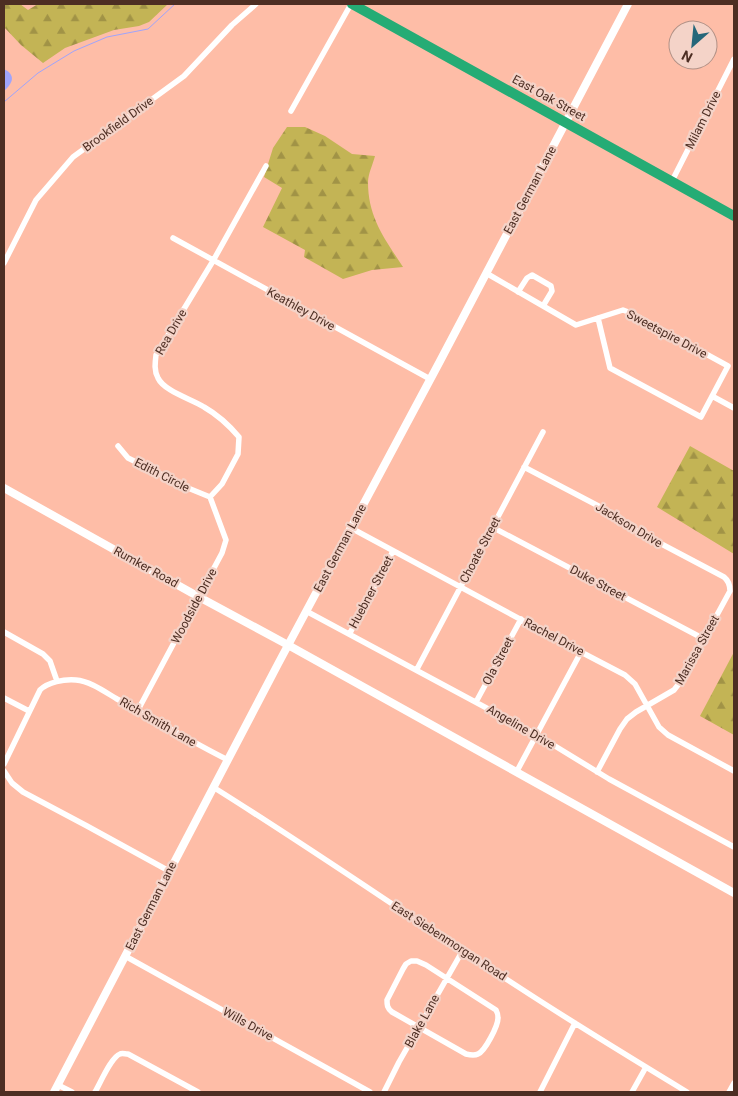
<svg xmlns="http://www.w3.org/2000/svg" width="738" height="1096" font-family="Roboto,sans-serif">
  <style>
    .forest { fill: url(#forest-firs) }
    .water { fill: #9fa4fc }
    .lines { fill: none; stroke-linecap: round; stroke-linejoin: round }
    .stream { stroke: #9fa4fc; stroke-width: 1 }
    .street { stroke: #fff; stroke-width: 5.5 }
    .secondary { stroke: #fff; stroke-width: 8 }
    .highway { stroke: #25ac75; stroke-width: 10 }
    .labels { text-anchor: middle; stroke-width: 4.5; stroke-linejoin: round; paint-order: stroke }
    .street-label { font-size: 12px; fill: #4d2e23; stroke: #f4d3c8 }
  </style>
  <defs>
    <pattern id="forest-firs" width="22" height="20" patternUnits="userSpaceOnUse" patternTransform="scale(1.25)"><rect width="22" height="20" fill="#c3b455"/><path d="M5 1l3.5 6h-7zM16 11l3.5 6h-7z" fill="#a19346"/></pattern>
  </defs>
  <rect width="100%" height="100%" fill="#febda7"/>
  <path class="forest" d="M4,4h16l8,6 10,-6h130l-19,18 -10,4 -25,4 -49,18 -22,15 -22,-18 -17,-18z
    M287,127h18l20,9 27,18 23,2c-2,8 -7,18 -7,26 0,36 17,57 35,85l-31,3 -29,9 -39,-22 1,-7 -42,-23 19,-39 -18,-11 9,-29z
    M690,446l44,25v83l-77,-47z
    M734,652v83l-34,-19z"/>
  <path class="water" d="M4,69c12,6 9,14 0,22z"/>
  <g class="lines">
    <path class="stream" d="M4,102l34,-29 36,-22 33,-14 41,-8 27,-25"/>
    <path class="street" d="M291,111l60,-107
      M672,181l62,-122
      M173,238l257,141
      M4,263l32,-63 37,-43 111,-81 48,-51 24,-21
      M486,273l90,52 47,-15 8,3 97,53 -27,51 -91,-49 -12,-50
      M518,292l9,-14 5,-3 19,11 1,5 -9,15
      M712,396l22,12
      M118,446l10,12 60,30 22,9
      M524,467l84,44 27,19 89,47c5,4 6,8 6,14l-49,90 -7,9 -38,22 -9,7 -7,10 -23,43
      M210,497l12,-13 16,-30 1,-17c-11,-13 -21,-22 -35,-30 -13,-8 -40,-16 -46,-29 -4,-7 -3,-15 -2,-23l57,-94 53,-95
      M492,527l212,112
      M351,528l230,124 44,23 10,9 24,43 9,8 66,36
      M306,611l231,124 72,44 125,68
      M4,632l39,22 7,7 7,20
      M350,633l43,-82
      M417,669l126,-237
      M4,698l25,13
      M476,702l45,-83
      M138,710l84,-157 4,-13 -16,-43
      M4,764l36,-74c8,-8 24,-11 36,-10 14,1 29,12 41,19 37,20 73,42 111,61
      M4,771l8,12 11,9 64,34 82,45
      M517,771l64,-119
      M213,787c104,65 204,135 307,201 55,36 111,70 167,104
      M125,956l245,136
      M411,961h6l9,4 70,45c2,4 2,4 2,8 0,8 -13,33 -20,36 -4,2 -8,1 -12,0l-74,-42c-5,-4 -5,-7 -5,-12l16,-31 3,-5z
      M58,1085l14,7
      M95,1092c5,-8 16,-35 25,-38 2,-1 5,0 8,0l70,38
      M384,1092l15,-30 64,-112
      M540,1092l35,-69
      M632,1092l14,-25
      M729,1092l5,-9"/>
    <path class="secondary" d="M4,488l195,109 89,48 446,248
      M54,1092l224,-428 161,-301 189,-359"/>
    <path class="highway" d="M352,4l382,212"/>
  </g>
  <g class="labels">
    <g class="street-label">
      <text transform="translate(549 98) rotate(29)" y="4">East Oak Street</text>
      <text transform="translate(703 120) rotate(-63)" y="4">Milam Drive</text>
      <text transform="translate(118 124) rotate(-36)" y="4">Brookfield Drive</text>
      <text transform="translate(530 190) rotate(-62)" y="4">East German Lane</text>
      <text transform="translate(301 309) rotate(29)" y="4">Keathley Drive</text>
      <text transform="translate(171 332) rotate(-60)" y="4">Rea Drive</text>
      <text transform="translate(667 334) rotate(28)" y="4">Sweetspire Drive</text>
      <text transform="translate(162 475) rotate(27)" y="4">Edith Circle</text>
      <text transform="translate(629 525) rotate(31)" y="4">Jackson Drive</text>
      <text transform="translate(340 548) rotate(-62)" y="4">East German Lane</text>
      <text transform="translate(480 550) rotate(-62)" y="4">Choate Street</text>
      <text transform="translate(146 567) rotate(29)" y="4">Rumker Road</text>
      <text transform="translate(598 583) rotate(28)" y="4">Duke Street</text>
      <text transform="translate(371 592) rotate(-62)" y="4">Huebner Street</text>
      <text transform="translate(194 606) rotate(-62)" y="4">Woodside Drive</text>
      <text transform="translate(554 637) rotate(28)" y="4">Rachel Drive</text>
      <text transform="translate(697 650) rotate(-61)" y="4">Marissa Street</text>
      <text transform="translate(498 661) rotate(-62)" y="4">Ola Street</text>
      <text transform="translate(158 722) rotate(30)" y="4">Rich Smith Lane</text>
      <text transform="translate(521 727) rotate(30)" y="4">Angeline Drive</text>
      <text transform="translate(151 906) rotate(-63)" y="4">East German Lane</text>
      <text transform="translate(449 941) rotate(33)" y="4">East Siebenmorgan Road</text>
      <text transform="translate(422 1021) rotate(-61)" y="4">Blake Lane</text>
      <text transform="translate(248 1024) rotate(29)" y="4">Wills Drive</text>
    </g>
  </g>
  <rect width="738" height="1096" fill="none" stroke="#4d2e23" stroke-width="10"/>
  <g transform="translate(693 45) rotate(207)"><circle r="24" fill="#f4d3c8" stroke="#b19186"/>
  <path d="M0-4L9 19L0 12L-9 19Z" fill="#25677a"/>
  <text y="-8" font-size="14" font-weight="bold" text-anchor="middle" fill="#4d2e23">N</text>
  </g>
</svg>
